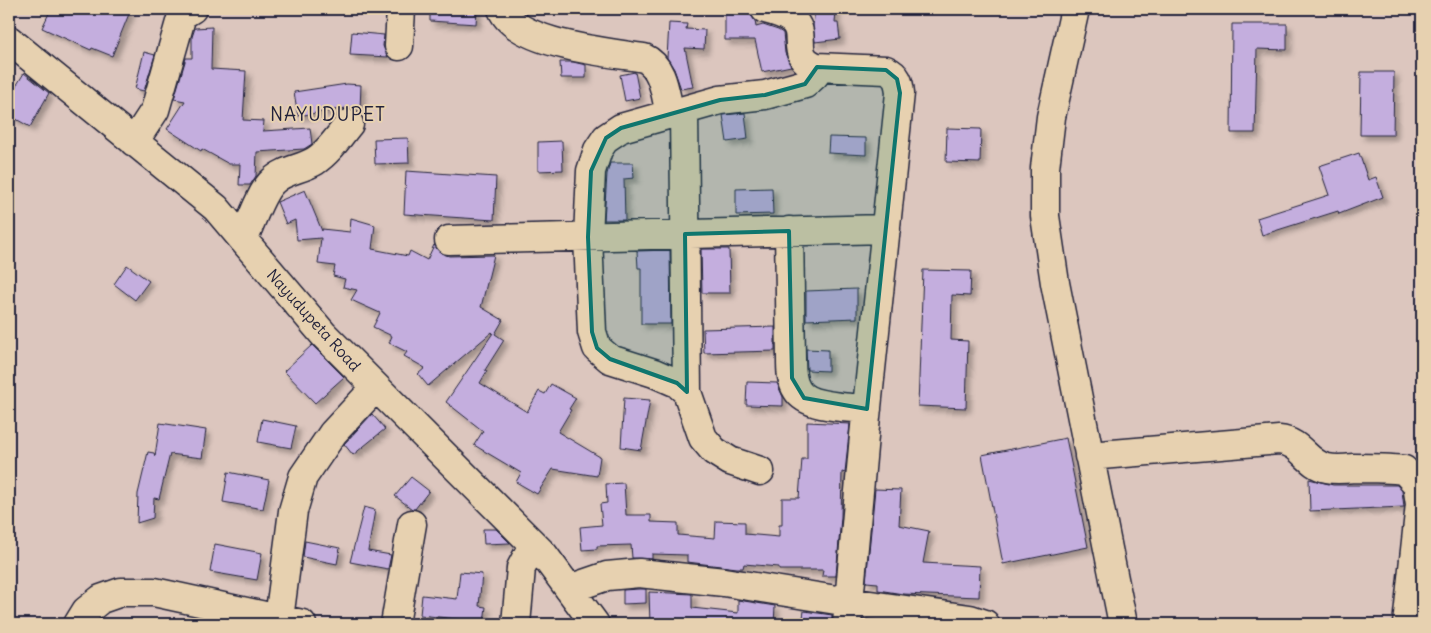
<svg xmlns="http://www.w3.org/2000/svg" width="1431" height="633" font-family="Delius,sans-serif">
  <style>
    .building { fill: #c4aede; stroke: #22223b; filter: url(#shadow) }
    .lines { fill: none; stroke-linecap: round; stroke-linejoin: round }
    .minor-casing { stroke: #22223b; stroke-width: 31 }
    .minor { stroke: #e7d1b0; stroke-width: 28 }
    .marked { fill: #0f766e; fill-opacity: 0.2; stroke: #0f766e; stroke-width: 4; stroke-linejoin: round }
    .labels { text-anchor: middle; stroke-width: 4; stroke-linejoin: round; paint-order: stroke }
    .street-label { font-size: 16px; fill: #22223b; stroke: #e7d1b0 }
    .quarter-label { font-size: 19px; letter-spacing: 1px; fill: #22223b; stroke: #e7d1b0 }
  </style>
  <defs>
    <filter id="shadow"><feDropShadow dx="4.5" dy="4.5" stdDeviation="2.5" flood-color="#0004"/></filter>
  </defs>
  <rect width="100%" height="100%" fill="#dcc6be"/>
  <filter id="ink" filterUnits="userSpaceOnUse"><feTurbulence type="fractalNoise" baseFrequency=".02" numOctaves="2"/><feDisplacementMap in="SourceGraphic" scale="10" xChannelSelector="R" yChannelSelector="G"/><feConvolveMatrix kernelMatrix="1 2 1 2 8 2 1 2 1" color-interpolation-filters="sRGB"/></filter>
  <g filter="url(#ink)">
    <path class="building" d="M51,9h80l-19,47 -20,-8 -1,2 -49,-22z
      M430,9h47l-1,15 -46,-3z
      M815,9h21l-1,14h3l2,16 -25,3 -2,-16z
      M750,10v4l5,7 1,6 7,-2 15,5 5,3 2,20 6,13 -29,6 -7,-32h-30v-28z
      M669,23l18,1 -1,5 19,1 -1,19 -19,-1 8,39 -12,2 -7,-20 -7,-11z
      M1232,24h55v26l-30,-1 -2,84h-24z
      M212,27l-1,42 35,2 -3,49 21,1 -1,10 47,-3 2,16 -8,5 -47,3 -1,24 -6,9h-11l1,-21h-11l-27,-15 -1,2 -34,-22 18,-28 -11,-2 12,-41h6v-21l3,-9z
      M352,32l32,3 -1,11 5,11 -38,-2z
      M144,52l11,3 -11,36 -9,-2z
      M560,62h13l13,3v13h-25z
      M635,72l5,26 -15,3 -5,-26z
      M1361,72h33l-1,63h-33z
      M24,73l25,20 -19,34 -21,-12v-17z
      M347,84l14,1 -1,24 -14,-1 -48,8 -4,-24z
      M745,113l3,26 -21,3 -4,-27z
      M947,128l34,1 -1,34 -34,-1z
      M829,137l37,1v17l-38,-2z
      M408,138l1,25 -34,1 -1,-25z
      M562,141l1,29 -25,1v-29z
      M1359,153l9,27 8,-3 7,20 -44,17 -1,-3 -76,24 -5,-17 72,-23 -10,-29z
      M610,163h23l1,15 -10,1 1,41h-21l3,-46z
      M406,171l90,6 -2,43 -90,-6z
      M772,188l1,26 -37,1v-26z
      M305,190l17,41v-2l28,3 1,-14 24,7 -3,24 36,7 2,-5 17,9 7,-15 7,8 8,3 45,-1 -13,52 22,13 -8,14 9,6 -19,30 2,1 -7,12 47,29 12,-21 6,3 6,-10 25,14 -7,11 2,1 -13,22 42,25 -3,19 -44,-7 -16,25 -21,-12 5,-9 -47,-28 9,-14 -37,-29 47,-69 -1,-1 -64,54 -10,-12 7,-6 -21,-12 3,-4 -18,-9 3,-7 -19,-9 7,-14 -29,-13 6,-10 -14,-3 2,-8 -12,-3 2,-10 -17,-2 3,-26 -24,2 -2,-20 -9,4 -9,-22z
      M701,249h28l1,44h-28z
      M670,250l1,74h-30v-56h-3l-1,-17z
      M127,265l22,16 -14,19 -21,-16z
      M923,270l48,1 -1,25 -18,-1 -1,45 17,1 -2,67 -48,-2z
      M857,289v29l-51,2v-29z
      M775,327v24l-71,2 -1,-24z
      M312,345l32,32 -29,26 -31,-32z
      M806,349l22,1v21l-21,-1z
      M747,382l30,1 6,14v9l-37,-1z
      M624,398l26,2 -9,50 -20,-3z
      M372,414l13,15 -32,26 -9,-11z
      M262,419l34,7 -5,22 -33,-6z
      M807,422l43,2 -5,49 -3,-1 -1,45 -5,59h-14l1,-6h-44v-3l-35,-3 -1,4h-6l-50,-6v-7l-35,-1v5l-20,-1 -1,-13 -34,1v3l-15,1 -2,-23 22,-2 -2,-21 7,-1 -1,-19 18,-1 2,32h25v7l27,1v12l37,3 1,-17 29,1v12l34,3v-12h3v-27h17l3,-39h5z
      M160,423l46,7 -4,28 -32,-4 -11,45 -5,-1 -1,20 -16,5 1,-29 10,-42 6,1 1,3z
      M1066,438l22,109 -85,17 -21,-109z
      M228,472l41,8 -6,29 -40,-7z
      M411,477l18,14 -14,18h-3l-17,-13z
      M1309,479l24,6h64l5,6 2,16 -94,4z
      M875,489l26,1 -2,35 30,6 -6,32 57,3 -1,31 -76,-3 -25,-4v-7l-12,-1z
      M364,507l11,3 -7,41 23,4 -3,14 -38,-7z
      M483,529h13l14,14 -26,1z
      M305,541l35,7 -3,16 -34,-7z
      M215,544l47,9 -5,27 -47,-8z
      M460,572l22,2 -3,32 7,1 -2,15 -64,-7 2,-20 35,4z
      M639,589h7v14l-23,1v-14z
      M649,592l43,2v14l46,5v-13l37,6 -1,18h-124z
      M804,611l28,4v9h-30z"/>
    <g class="lines">
      <defs>
        <path id="minor" d="M502,9c15,36 106,43 142,49 20,9 21,37 26,56
          M765,9c8,2 19,5 26,10 19,15 -4,37 26,48l69,3c11,5 13,12 14,23l-36,343 -17,188
          M1075,9l-24,108 -6,51v48l10,67 68,341
          M9,40l207,168 108,127 220,220 51,69
          M399,46l2,-37
          M684,111l3,281
          M134,142l21,-32 27,-95 10,-6
          M789,231l2,128c0,11 0,22 6,31 10,18 51,17 70,19
          M243,240c7,-15 18,-49 30,-59 11,-11 29,-12 42,-20 14,-9 24,-25 34,-37
          M449,240l437,-11
          M1089,456l190,-16c23,2 27,24 48,28 9,2 18,1 27,0 17,0 33,0 50,2l13,14 3,20 -13,120
          M760,471l-30,-10 -16,-10 -11,-13 -16,-46 -10,-9 -23,-10 -44,-14 -13,-11 -5,-16 -4,-95 3,-66 7,-21 8,-12 15,-10 99,-28 45,-5 40,-11 10,-9 2,-8
          M569,589l38,-13 32,-3 85,9 125,20 121,17 15,5
          M279,619l14,-108 10,-34 30,-44 43,-46
          M78,624l8,-13 15,-12 20,-7h33l148,32
          M395,624l17,-100
          M516,624l5,-56 12,-23"/>
      </defs>
      <use href="#minor" class="minor-casing"/>
      <use href="#minor" class="minor"/>
    </g>
  </g>
  <path class="marked" d="M817,67l69,3 11,9 3,14 -33,316 -63,-11 -12,-20 -3,-147 -104,3 2,158 -10,-9 -67,-24 -13,-11 -5,-16 -4,-95 3,-66 15,-33 15,-10 99,-28 45,-5 40,-11z"/>
  <g class="labels">
    <g class="street-label">
      <text transform="translate(314 320) rotate(48)" y="6">Nayudupeta Road</text>
    </g>
    <g class="quarter-label">
      <text x="328" y="121">NAYUDUPET</text>
    </g>
  </g>
  <rect width="1431" height="633" fill="none" stroke="#e7d1b0" stroke-width="30"/>
  <rect x="15" y="15" width="1401" height="603" fill="none" stroke="#22223b" stroke-width="2" filter="url(#ink)"/>
</svg>
